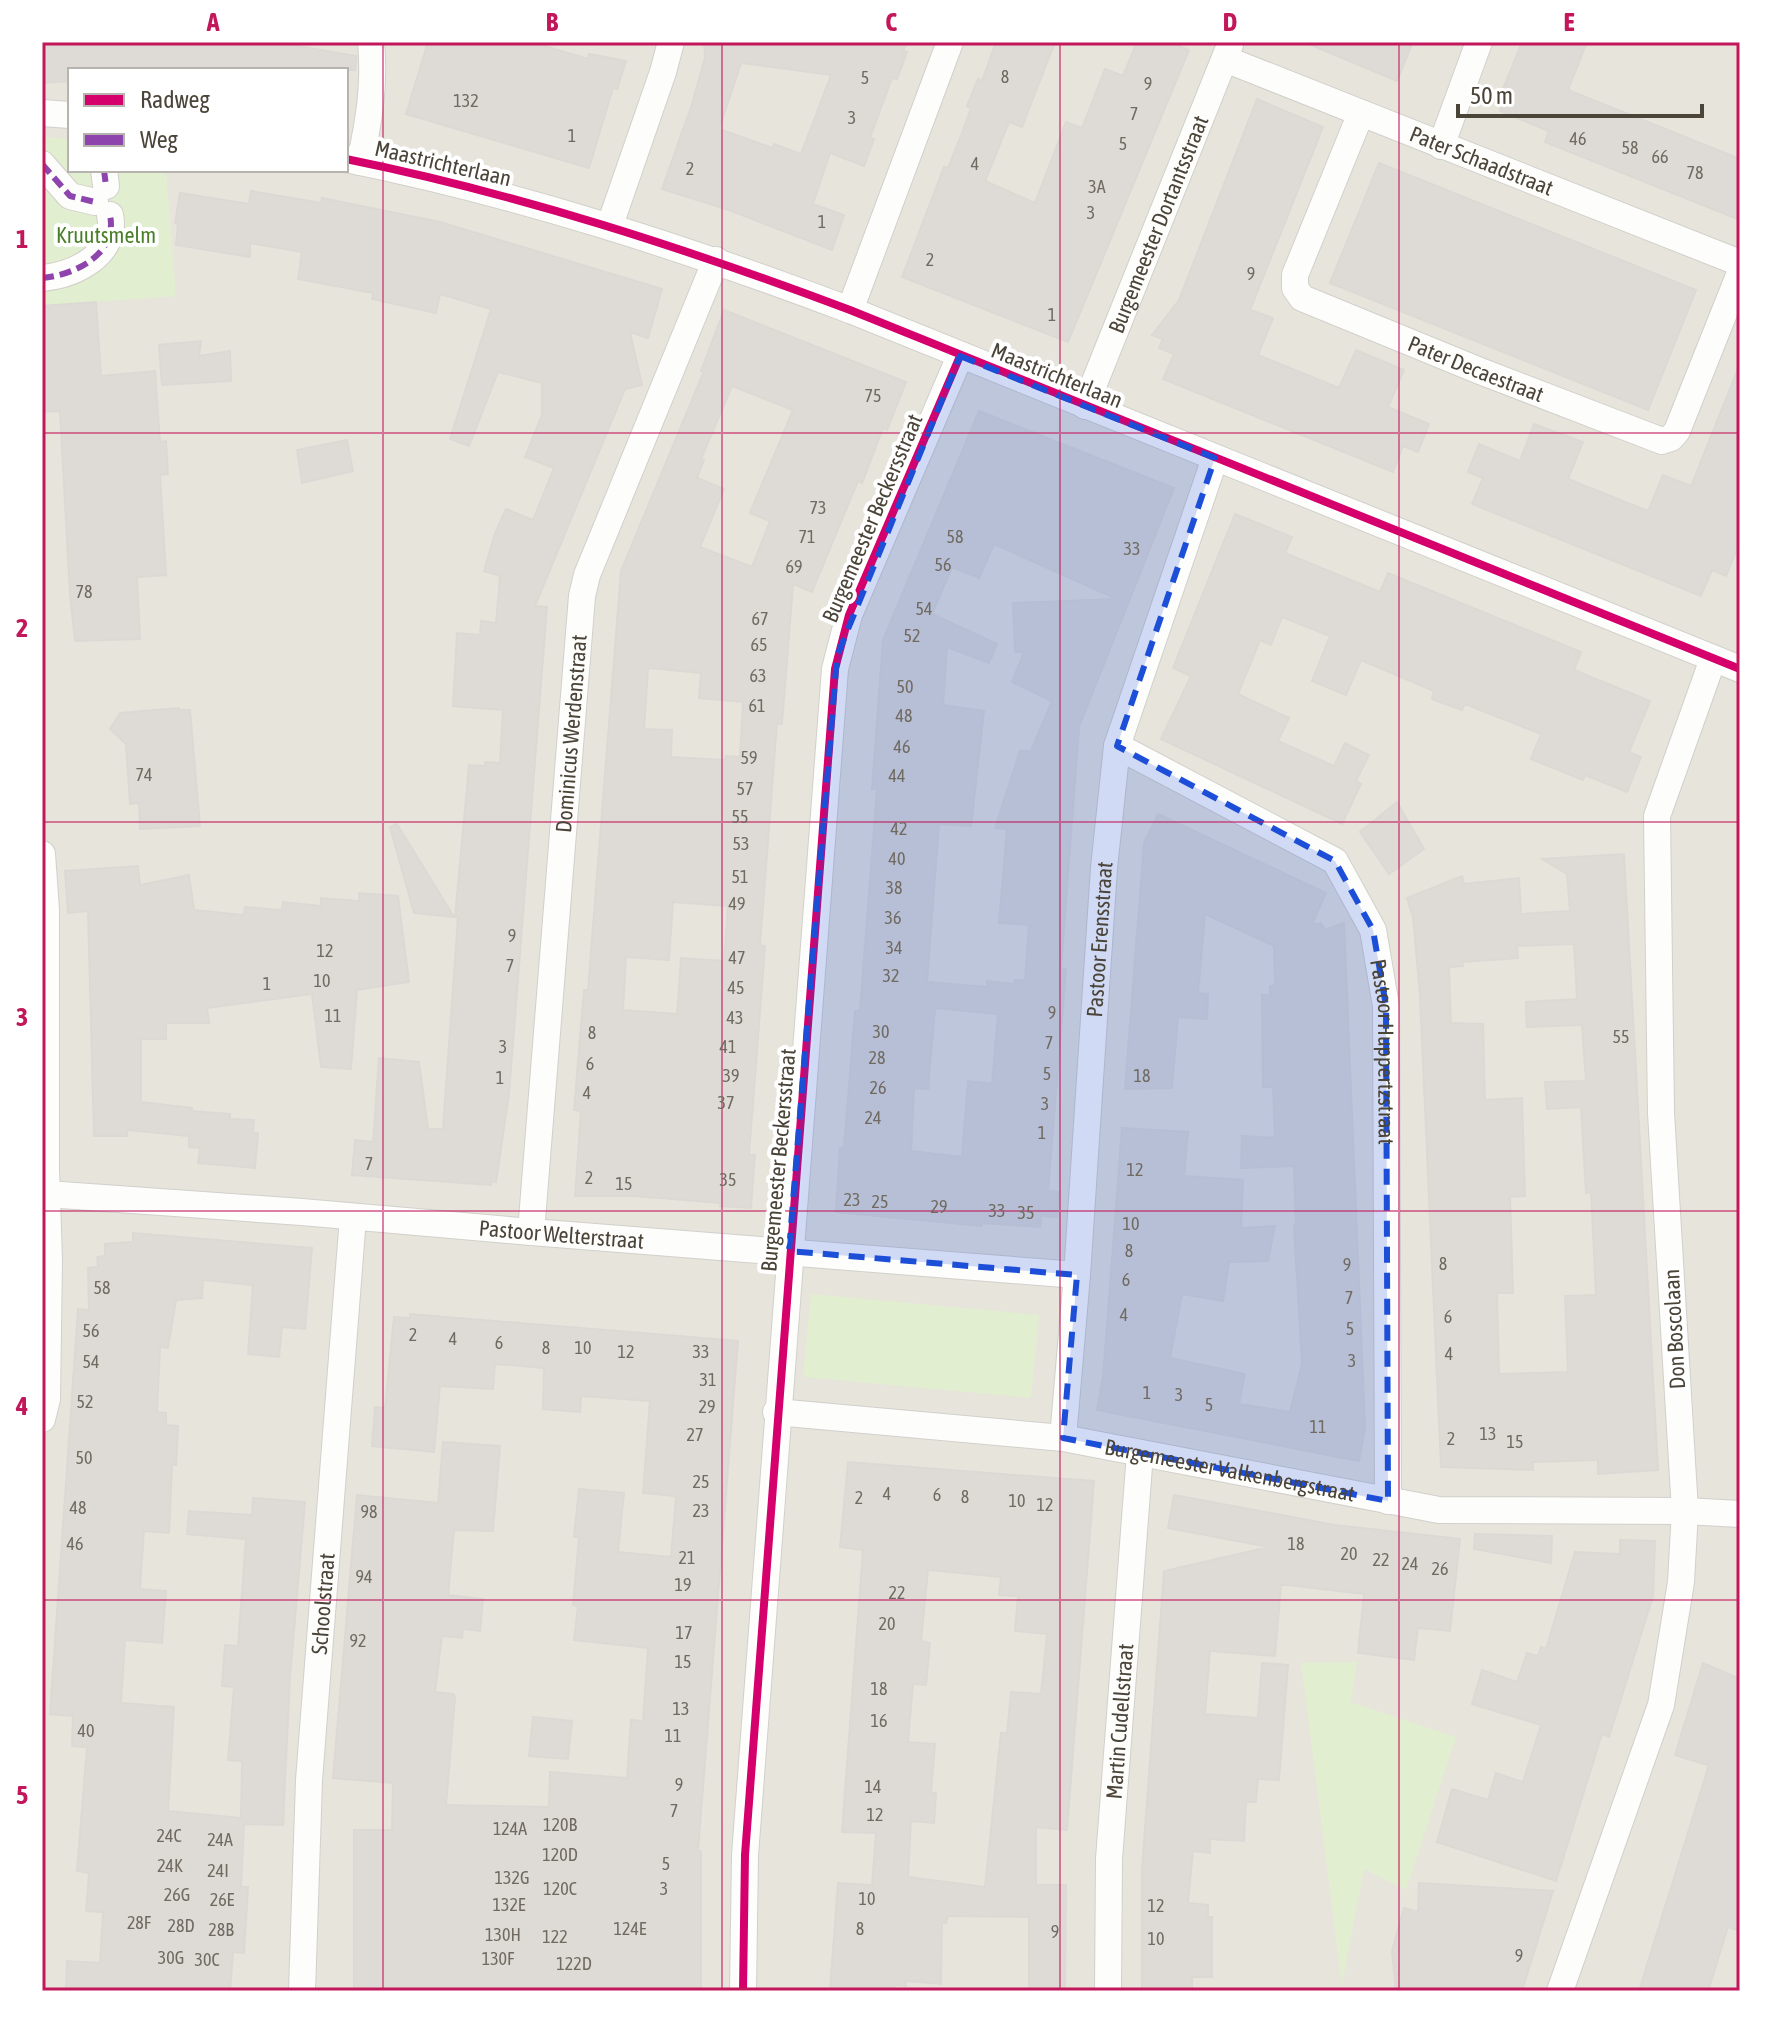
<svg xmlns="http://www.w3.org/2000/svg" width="1782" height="2033" font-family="'Asap Condensed',sans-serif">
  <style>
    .residential { fill: #e7e4dc; fill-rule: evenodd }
    .green { fill: #e1eecf }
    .building { fill: #dedbd6; stroke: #dcd9d4; stroke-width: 2; fill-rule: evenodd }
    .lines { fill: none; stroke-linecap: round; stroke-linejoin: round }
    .street-casing { stroke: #d2d0cb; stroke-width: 28 }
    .street { stroke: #fdfdfc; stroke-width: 26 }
    .quiet { stroke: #8e44ad; stroke-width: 6; stroke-dasharray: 12 6; stroke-linecap: butt }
    .cycleway-casing { stroke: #fff; stroke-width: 13 }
    .cycleway { stroke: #d6006c; stroke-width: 8 }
    .marked { fill: #1d4ed8; fill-opacity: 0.2; stroke: #1d4ed8; stroke-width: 6; stroke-dasharray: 16 10; stroke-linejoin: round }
    .grid { fill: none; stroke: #c2185b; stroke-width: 2; stroke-opacity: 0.55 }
    .labels { text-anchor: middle; stroke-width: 8; stroke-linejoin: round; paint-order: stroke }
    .number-label { font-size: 18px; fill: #706a61 }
    .street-label { font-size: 22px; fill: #4b4439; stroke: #fff }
    .park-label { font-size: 22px; fill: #4a7f2a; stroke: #fff }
    .neatline { fill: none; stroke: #c2185b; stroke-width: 3 }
    .grid-label { font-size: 26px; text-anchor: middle; font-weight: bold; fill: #c2185b }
  </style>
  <rect width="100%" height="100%" fill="#f4f2ee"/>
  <path class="residential" d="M42,42h1698v1949h-1698zM70,70h276v100h-276z"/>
  <path class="green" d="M42,137l28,2v31h96l10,126 -134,10z
    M811,1294l228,21 -8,83 -228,-21z
    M1357,1662l-6,40 105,35 -50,153 -42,-21 -22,116 -41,-322z"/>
  <path class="building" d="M42,42h233l81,14v5l-1,9h-285v11l-28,2z
    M428,42h103l57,17 1,-5 37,7 -9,28 -4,-1 -24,80 -183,-54z
    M704,42h203l-4,9 4,1 -10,27 -5,-1 -22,60 4,1 -10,27 -34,-13 -17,51 31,11 -12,35 -103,-40 -67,-21 30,-85 13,-46zM741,63l90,12 -30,79 -27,-10 -1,4 -54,-19z
    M996,42h59l-33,85 -13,-5 -24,59 50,22 31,-81 16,6 23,-59 18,7 14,-34h32l20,8 -121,292 -166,-65 42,-110 4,1 13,-32 10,-28 -4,-2 11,-27 4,2z
    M1304,42h109l-16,39z
    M1522,42h65l-19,48 172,69v61l-195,-78 4,-11 -49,-20 9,-20 -6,-2z
    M1257,99l66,28 -73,183 23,8 -15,37 81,33 17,-38 48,20 -16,37 41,17 -11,28 -15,-6 -10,26 -230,-93 11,-25 -15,-6 4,-9 -11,-4 27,-35z
    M1379,163l317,127 -48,120 -318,-127z
    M251,191l70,12 1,-5 118,24 222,67 -14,49 -18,-6 12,53 -17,4 -90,217 12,1 -38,487 -13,88 -4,-1 -1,4 -139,-10 3,-35 18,2 6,-84 40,4 9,67h15l15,-212h-3l14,-152 16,1v-4l15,1 3,-53 -50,-4 4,-73 23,2 1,-14 15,2 4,-47 -16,-5 11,-38 11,-24 27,11 21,-52 -29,-11 17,-42v-32l-44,-11 -29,74 -19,-7 41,-130 -51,-15 -4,19 -64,-14 1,-6 -75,-14 4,-27 -52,-9v14l-74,-12 2,-21 -3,-1 5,-30 69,11z
    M96,302l5,74 54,-5 5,71 6,-1 2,33 -8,1 6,100 -29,2 3,62 -65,2 -5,-47 -10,-183 -18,1v-106z
    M724,310l182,72 -19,48 -4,-2 -21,55 -4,-2 -46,111 -19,-8 -11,140 -5,-1 -17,222 5,1 -16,209h6l-4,53 -31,-2 1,-3 -86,-7h-60l6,-85 -7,-1 10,-120h4l33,-419 83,-200h-3zM732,386l61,24 -43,103 20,8 -18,46 -52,-20 24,-58 -27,-11 7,-18 -3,-1zM648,668l53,5 -2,25 44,4 -3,55 -14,-1 -1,4 -54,-3 1,-27 -28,-1zM673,902l55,4 -4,55 -43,-3 -4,56 -54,-4 3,-53 43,3z
    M201,341l-2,15 31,-5 1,30 -69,4 -3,-40z
    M1739,366l1,176 -14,34 -14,-6 -11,26 -229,-92 11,-26 -15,-6 11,-28 41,17 14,-37 49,18 -15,37 80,32 15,-36 28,11z
    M979,411l195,77 -95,239 -18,242h5l-18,222 11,1 -2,25 -16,-1 -1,11 -58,-4v3l-146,-14 4,-64h4l11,-137h5l17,-222h-5l11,-149zM994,544l123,55 -104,4 2,49h9l-12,30 40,19 -21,50h-11l-25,77 12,1 -8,94 30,2 -4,55h-10l-1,4 -27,-3v6l-60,-5 12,-158 32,2 13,-115 -41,-6 4,-58 42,16 8,-19 -65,-30 20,-47 27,11zM935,1008l63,6 -6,70 -24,-3 -6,76 -51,-6 3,-63 14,1z
    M347,440l6,31 -51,12 -5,-33z
    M1235,514l57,23 -7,16 95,39 8,-19 193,79 -7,18 76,31 -21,51 12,5 -14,35 -42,-17 -2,5 -52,-21 10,-25 -76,-30 -3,6 -30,-11 2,-8 -73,-31 -15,35 -34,-14 18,-45 -48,-19 -11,28 -11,-5 -22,54 51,24 -11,23 56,25 11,-23 24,12 -13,26 5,3 -19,40 -181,-85 30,-63 -18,-8z
    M179,708v2h11l10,116 -60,3 -1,-26 -9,1 -4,-60 -16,-15 10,-16z
    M1397,802l27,47 -35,25 -29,-42z
    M1158,814l168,79 -14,31 9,-1 4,7 19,-7 21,504 -6,34 -262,-51 6,-33 19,-249 66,4 -4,44 59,4 -2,48 34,-2 -7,35 -39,1 -6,39 -41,-7 -12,64 75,16 -6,30 51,8 12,-48 -8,-139h2l-2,-59 -53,2 1,-32 33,2 -2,-51h-10l-1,-92h8v-9l5,-1 -1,-39 -69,-32 -7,79 10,1 -1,25 -29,-2 -6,71 -47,1 19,-246z
    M397,824l57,93 -40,-4 -24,-86z
    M1624,854l34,616 -60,4v-14l-65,2v8l-92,-3 -21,-472 -7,-78 -6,-19 55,-22 2,8 55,-6 2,36 49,-3 -3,-37 -25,-15zM1574,944l3,55 -51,3v13l1,12 55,-2 4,56 -41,1 2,27 34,-2 5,86 5,-1 5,103 -31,1 3,76 -69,2 -2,-81h16l-3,-96 15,-1 -3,-98 -37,2 -2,-76 -32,-1 -2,-56 14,-1 -1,-4 56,-4 -1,-12z
    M138,866l2,19 49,-10 5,35 50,5 1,-8 37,3 1,-8 38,4v-8l38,3v-8l39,3 11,86 -52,8 -6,79 -30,-2 -9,-73 -105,14 2,15h-43v16h-25v63l51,6v3l38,3v5l24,1 -1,13h5l-3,35 -57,-5 2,-15 -11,-1v-11l-62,-6v6h-33l-6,-225 -20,2 -3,-42z
    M133,1233l179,15 -7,81 -23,-2 -3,30 -31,-3 5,-69 -50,-5 -1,18 -26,2 -8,48 -8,-1 -3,65 9,1v12l12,1 -2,39h-4l-3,68 -25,-2 -4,58 26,2 -4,52 -37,-3 -4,63 53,4 -6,104 73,7 1,-57 -14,-1 6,-73 -12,-1 3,-41 13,1 8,-107 -59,-5 2,-23 63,4 1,-17 52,4 -15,175 -7,148 -39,-1 -3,63h7l-4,66 -11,-1 -3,39h-164l1,-30 33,2 3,-51 -17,-1 3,-38 -12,-2 10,-124 -15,-1 1,-30 -23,-2 28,-405 11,1 -1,-42 10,-1 -1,-10 8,-1v-12l28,-2z
    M410,1314l328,27 -40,510h3v140h-347v-161h38l1,-47 -60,-5 24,-283 81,8 5,-61 57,4 -7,85 -39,-1 -6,65 35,4 -3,32 -17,-2 -1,9 -20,-2 -7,56 18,2 2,3 -9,108 103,2 1,-35 77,6 4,-58 12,1 5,-73 -74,-8 4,-34 -5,-1 6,-68h-5l5,-48 45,4 -6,59 53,5 5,-61 -33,-3 7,-92 -69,-5 -1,16 -37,-3 1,-41 -49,-4 -2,25 -53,-3 -6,66 -62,-6 3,-39 10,1 9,-91 16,1z
    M848,1462l246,19 -27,349 -31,-3v58h30l-1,106h-36v-74l-81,-1 -2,7h-4l-1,61 -35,-3v5l-12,-1v6h-64l8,-108 34,2 4,-52 -34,-1 21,-282 -23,-3zM928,1570l73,7 -2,18 19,1 -3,35 32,3 -6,60 -30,-2 -4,41h-6l-16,154 -77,-10 3,-56 23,2 2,-30h-5l4,-49 -27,-2 5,-58 13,1 4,-42 -9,-2z
    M1174,1495l161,30 125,14 -10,92 -32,-3 -4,32 -56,-7 6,-59 -77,-9h-6l-6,71 -65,-5 -5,63 53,4 4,-55 26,2 -9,115 -21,-1 -2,23h-10l-2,39 -34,-2v14l-17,-2 -5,52 20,2v12h4v60h-20v14h-50v-122l22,-298 105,-24 -101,-19z
    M1475,1534l77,2 -1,27 -77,-14z
    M1620,1540l35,1 -2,55 -44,141 -7,-3 -46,147 -119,-39 15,-53 36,11 8,-27 27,9 18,-57 -69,-21 10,-34 35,12 10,-29 11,3 3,-9 5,2 29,-97 45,2z
    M1703,1663l37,16v252l-12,-4 -20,64h-69l69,-223v-3l-33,-10z
    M533,1717l39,4 -4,38 -39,-3z
    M1419,1883l134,8 -31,100h-126l-4,-40 12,-43 14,4z"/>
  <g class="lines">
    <defs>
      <g id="street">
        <path id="s1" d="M1225,59l515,204"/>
        <path d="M42,113l28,2"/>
        <path id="s2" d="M1361,113l-66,162v13l7,10 178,73 182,70 9,-3 6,-7 63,-158"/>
        <path d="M1441,146l38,-104"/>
        <path d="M346,159c173,35 339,89 504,151l890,359"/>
        <path d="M360,162c9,-41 15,-78 11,-120"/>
        <path d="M42,164l28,32 25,6"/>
        <path d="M104,170l2,16"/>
        <path d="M610,225l53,-153 8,-30"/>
        <path d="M42,278c33,-3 76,-24 68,-63"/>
        <path d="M850,310l100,-268"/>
        <path id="s3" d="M1085,406l145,-361"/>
        <path id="s4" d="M1117,746l218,115 38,69 13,76 2,495"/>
        <path d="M42,854l4,56v259l3,91 -2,139 -5,20"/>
        <path id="s5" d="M47,1194l255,18 229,20 546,43"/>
        <path id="s6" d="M531,1232l51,-636 5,-21 129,-315"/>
        <path id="s7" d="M776,1412l287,26 376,72 246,1 55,3"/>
        <path id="s8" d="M1063,1438l14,-163 27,-407 13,-122 98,-288"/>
        <path id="s9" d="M302,1991l7,-211 44,-563"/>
        <path d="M743,1991l2,-136 90,-1186 14,-54 111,-259"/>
        <path id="s10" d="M1108,1991l1,-132 31,-406"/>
        <path d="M1560,1991l101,-286 20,-123 4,-71 -24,-398 -4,-297 56,-157"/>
      </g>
    </defs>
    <use href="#street" class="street-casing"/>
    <use href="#street" class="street"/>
    <path class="quiet" d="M42,164l28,32 25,6
      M104,170l2,16
      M42,278c33,-3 76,-24 68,-63"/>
    <defs>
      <path id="cycleway" d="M346,159c173,35 339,89 504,151l890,359
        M743,1991l2,-136 90,-1186 14,-54 111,-259"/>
    </defs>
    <use href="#cycleway" class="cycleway-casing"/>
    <use href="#cycleway" class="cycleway"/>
  </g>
  <path class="marked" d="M960,356l255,102 -98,288 218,115 38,69 13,76 2,495 -325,-63 14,-163 -288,-24 48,-595z"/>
  <path class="grid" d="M383,42v1949M722,42v1949M1060,42v1949M1399,42v1949M42,433h1698M42,822h1698M42,1211h1698M42,1600h1698"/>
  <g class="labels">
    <g class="number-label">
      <text x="1005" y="83">8</text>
      <text x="865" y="84">5</text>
      <text x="1148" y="90">9</text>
      <text x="466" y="107">132</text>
      <text x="1134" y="120">7</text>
      <text x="852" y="124">3</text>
      <text x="572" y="142">1</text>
      <text x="1578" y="145">46</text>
      <text x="1123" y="150">5</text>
      <text x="1630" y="154">58</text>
      <text x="1660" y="163">66</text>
      <text x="975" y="170">4</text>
      <text x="690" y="175">2</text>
      <text x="1695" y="179">78</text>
      <text x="1097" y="193">3A</text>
      <text x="1091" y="219">3</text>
      <text x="822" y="228">1</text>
      <text x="930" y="266">2</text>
      <text x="1251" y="280">9</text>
      <text x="1052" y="321">1</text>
      <text x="873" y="402">75</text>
      <text x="818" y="514">73</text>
      <text x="807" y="543">71</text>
      <text x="955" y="543">58</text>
      <text x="1132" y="555">33</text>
      <text x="943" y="571">56</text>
      <text x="794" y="573">69</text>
      <text x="84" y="598">78</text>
      <text x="924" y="615">54</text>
      <text x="760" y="625">67</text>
      <text x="912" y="642">52</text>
      <text x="759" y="651">65</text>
      <text x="758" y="682">63</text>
      <text x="905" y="693">50</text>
      <text x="757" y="712">61</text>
      <text x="904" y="722">48</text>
      <text x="902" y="753">46</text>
      <text x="749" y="764">59</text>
      <text x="144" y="781">74</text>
      <text x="897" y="782">44</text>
      <text x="745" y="795">57</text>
      <text x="740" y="823">55</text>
      <text x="899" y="835">42</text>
      <text x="741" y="850">53</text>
      <text x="897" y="865">40</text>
      <text x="740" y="883">51</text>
      <text x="894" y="894">38</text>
      <text x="737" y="910">49</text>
      <text x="893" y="924">36</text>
      <text x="512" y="942">9</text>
      <text x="894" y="954">34</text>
      <text x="325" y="957">12</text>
      <text x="737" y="964">47</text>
      <text x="510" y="972">7</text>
      <text x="891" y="982">32</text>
      <text x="322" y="987">10</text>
      <text x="267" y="990">1</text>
      <text x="736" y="994">45</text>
      <text x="1052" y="1019">9</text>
      <text x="333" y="1022">11</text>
      <text x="735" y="1024">43</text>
      <text x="881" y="1038">30</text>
      <text x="592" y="1039">8</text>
      <text x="1621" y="1043">55</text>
      <text x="1049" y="1049">7</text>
      <text x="503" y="1053">3</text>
      <text x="728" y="1053">41</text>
      <text x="877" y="1064">28</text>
      <text x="590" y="1070">6</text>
      <text x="1047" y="1080">5</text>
      <text x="731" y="1082">39</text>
      <text x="1142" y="1082">18</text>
      <text x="500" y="1084">1</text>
      <text x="878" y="1094">26</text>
      <text x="587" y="1099">4</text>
      <text x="726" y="1109">37</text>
      <text x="1045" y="1110">3</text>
      <text x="873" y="1124">24</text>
      <text x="1042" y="1139">1</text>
      <text x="369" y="1170">7</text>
      <text x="1135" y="1176">12</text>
      <text x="589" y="1184">2</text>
      <text x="728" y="1186">35</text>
      <text x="624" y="1190">15</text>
      <text x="852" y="1206">23</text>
      <text x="880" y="1208">25</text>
      <text x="939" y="1213">29</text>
      <text x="997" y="1217">33</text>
      <text x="1026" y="1219">35</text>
      <text x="1131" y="1230">10</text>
      <text x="1129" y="1257">8</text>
      <text x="1443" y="1270">8</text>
      <text x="1347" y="1271">9</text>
      <text x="1126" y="1286">6</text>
      <text x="102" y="1294">58</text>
      <text x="1349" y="1304">7</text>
      <text x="1124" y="1321">4</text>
      <text x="1448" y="1323">6</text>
      <text x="1350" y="1335">5</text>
      <text x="91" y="1337">56</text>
      <text x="413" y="1341">2</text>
      <text x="453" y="1345">4</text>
      <text x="499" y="1349">6</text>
      <text x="546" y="1354">8</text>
      <text x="583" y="1354">10</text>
      <text x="626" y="1358">12</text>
      <text x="701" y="1358">33</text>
      <text x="1449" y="1360">4</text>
      <text x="1352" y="1367">3</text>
      <text x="91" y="1368">54</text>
      <text x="708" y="1386">31</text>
      <text x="1147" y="1399">1</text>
      <text x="1179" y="1401">3</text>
      <text x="85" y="1408">52</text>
      <text x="1209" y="1411">5</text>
      <text x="707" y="1413">29</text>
      <text x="1318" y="1433">11</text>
      <text x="1488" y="1440">13</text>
      <text x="695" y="1441">27</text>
      <text x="1451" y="1445">2</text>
      <text x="1515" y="1448">15</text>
      <text x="84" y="1464">50</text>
      <text x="701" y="1488">25</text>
      <text x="887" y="1500">4</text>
      <text x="937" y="1501">6</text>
      <text x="965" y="1503">8</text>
      <text x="859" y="1504">2</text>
      <text x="1017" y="1507">10</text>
      <text x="1045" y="1511">12</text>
      <text x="78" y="1514">48</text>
      <text x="701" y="1517">23</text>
      <text x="369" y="1518">98</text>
      <text x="75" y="1550">46</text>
      <text x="1296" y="1550">18</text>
      <text x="1349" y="1560">20</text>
      <text x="687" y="1564">21</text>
      <text x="1381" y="1566">22</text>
      <text x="1410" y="1570">24</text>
      <text x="1440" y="1575">26</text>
      <text x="364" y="1583">94</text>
      <text x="683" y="1591">19</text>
      <text x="897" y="1599">22</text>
      <text x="887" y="1630">20</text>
      <text x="684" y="1639">17</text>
      <text x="358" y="1647">92</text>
      <text x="683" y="1668">15</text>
      <text x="879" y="1695">18</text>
      <text x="681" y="1715">13</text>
      <text x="879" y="1727">16</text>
      <text x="86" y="1737">40</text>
      <text x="673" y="1742">11</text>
      <text x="679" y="1791">9</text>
      <text x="873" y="1793">14</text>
      <text x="674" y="1817">7</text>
      <text x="875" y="1821">12</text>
      <text x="560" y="1831">120B</text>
      <text x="510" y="1835">124A</text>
      <text x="169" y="1842">24C</text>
      <text x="220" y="1846">24A</text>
      <text x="560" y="1861">120D</text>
      <text x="666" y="1870">5</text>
      <text x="170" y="1872">24K</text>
      <text x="218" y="1877">24I</text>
      <text x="512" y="1884">132G</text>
      <text x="560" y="1895">120C</text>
      <text x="664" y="1895">3</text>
      <text x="177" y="1901">26G</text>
      <text x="867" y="1905">10</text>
      <text x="222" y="1906">26E</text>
      <text x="509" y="1911">132E</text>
      <text x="1156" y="1912">12</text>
      <text x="139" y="1929">28F</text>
      <text x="181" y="1932">28D</text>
      <text x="630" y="1935">124E</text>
      <text x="860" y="1935">8</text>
      <text x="221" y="1936">28B</text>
      <text x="1055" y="1938">9</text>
      <text x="503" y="1941">130H</text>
      <text x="555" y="1943">122</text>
      <text x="1156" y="1945">10</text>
      <text x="1519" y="1962">9</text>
      <text x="171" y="1964">30G</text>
      <text x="498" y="1965">130F</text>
      <text x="207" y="1966">30C</text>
      <text x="574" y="1970">122D</text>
    </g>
    <g class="street-label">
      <text dy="8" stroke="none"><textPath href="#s1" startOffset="276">Pater Schaadstraat</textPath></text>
      <text transform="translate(443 163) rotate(13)" y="8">Maastrichterlaan</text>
      <text dy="8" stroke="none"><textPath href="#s3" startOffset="196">Burgemeester Dortantsstraat</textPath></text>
      <text dy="8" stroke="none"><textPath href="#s2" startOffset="388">Pater Decaestraat</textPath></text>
      <text transform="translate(1057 375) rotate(22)" y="8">Maastrichterlaan</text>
      <text transform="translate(872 518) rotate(-67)" y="8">Burgemeester Beckersstraat</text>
      <text dy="8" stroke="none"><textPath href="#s6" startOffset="500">Dominicus Werdenstraat</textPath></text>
      <text dy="8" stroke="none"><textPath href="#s8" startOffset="500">Pastoor Erensstraat</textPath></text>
      <text dy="8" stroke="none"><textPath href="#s4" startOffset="448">Pastoor Huppertzstraat</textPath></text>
      <text transform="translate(778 1160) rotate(-85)" y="8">Burgemeester Beckersstraat</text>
      <text dy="8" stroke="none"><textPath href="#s5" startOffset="516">Pastoor Welterstraat</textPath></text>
      <text transform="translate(1674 1329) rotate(-93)" y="8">Don Boscolaan</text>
      <text dy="8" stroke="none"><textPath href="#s7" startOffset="458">Burgemeester Valkenbergstraat</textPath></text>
      <text dy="8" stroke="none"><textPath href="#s9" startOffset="388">Schoolstraat</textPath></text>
      <text dy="8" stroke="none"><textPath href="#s10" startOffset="270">Martin Cudellstraat</textPath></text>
    </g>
    <g class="park-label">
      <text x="106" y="243">Kruutsmelm</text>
    </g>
  </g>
  <rect width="1782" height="2033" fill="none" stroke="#ffffff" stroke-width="88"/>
  <rect x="68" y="68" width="280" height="104" fill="#ffffff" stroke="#b7b4b0" stroke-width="2"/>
  <rect x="84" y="94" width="40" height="12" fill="#d6006c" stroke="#b7b4b0" stroke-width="2"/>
  <text x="140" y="108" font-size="24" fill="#4b4439">Radweg</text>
  <rect x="84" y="134" width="40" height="12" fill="#8e44ad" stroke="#b7b4b0" stroke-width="2"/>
  <text x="140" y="148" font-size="24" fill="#4b4439">Weg</text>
  <path d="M1458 104v12h244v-12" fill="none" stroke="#4b4439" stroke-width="4"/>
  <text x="1470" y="104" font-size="24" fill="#4b4439" stroke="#ffffff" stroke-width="6" paint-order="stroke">50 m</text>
  <rect x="44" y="44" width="1694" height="1945" class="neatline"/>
  <g class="grid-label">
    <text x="213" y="31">A</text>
    <text x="552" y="31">B</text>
    <text x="891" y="31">C</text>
    <text x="1230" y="31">D</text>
    <text x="1569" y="31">E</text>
    <text x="22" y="248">1</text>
    <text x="22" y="637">2</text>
    <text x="22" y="1026">3</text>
    <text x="22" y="1415">4</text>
    <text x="22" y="1804">5</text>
  </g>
</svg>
